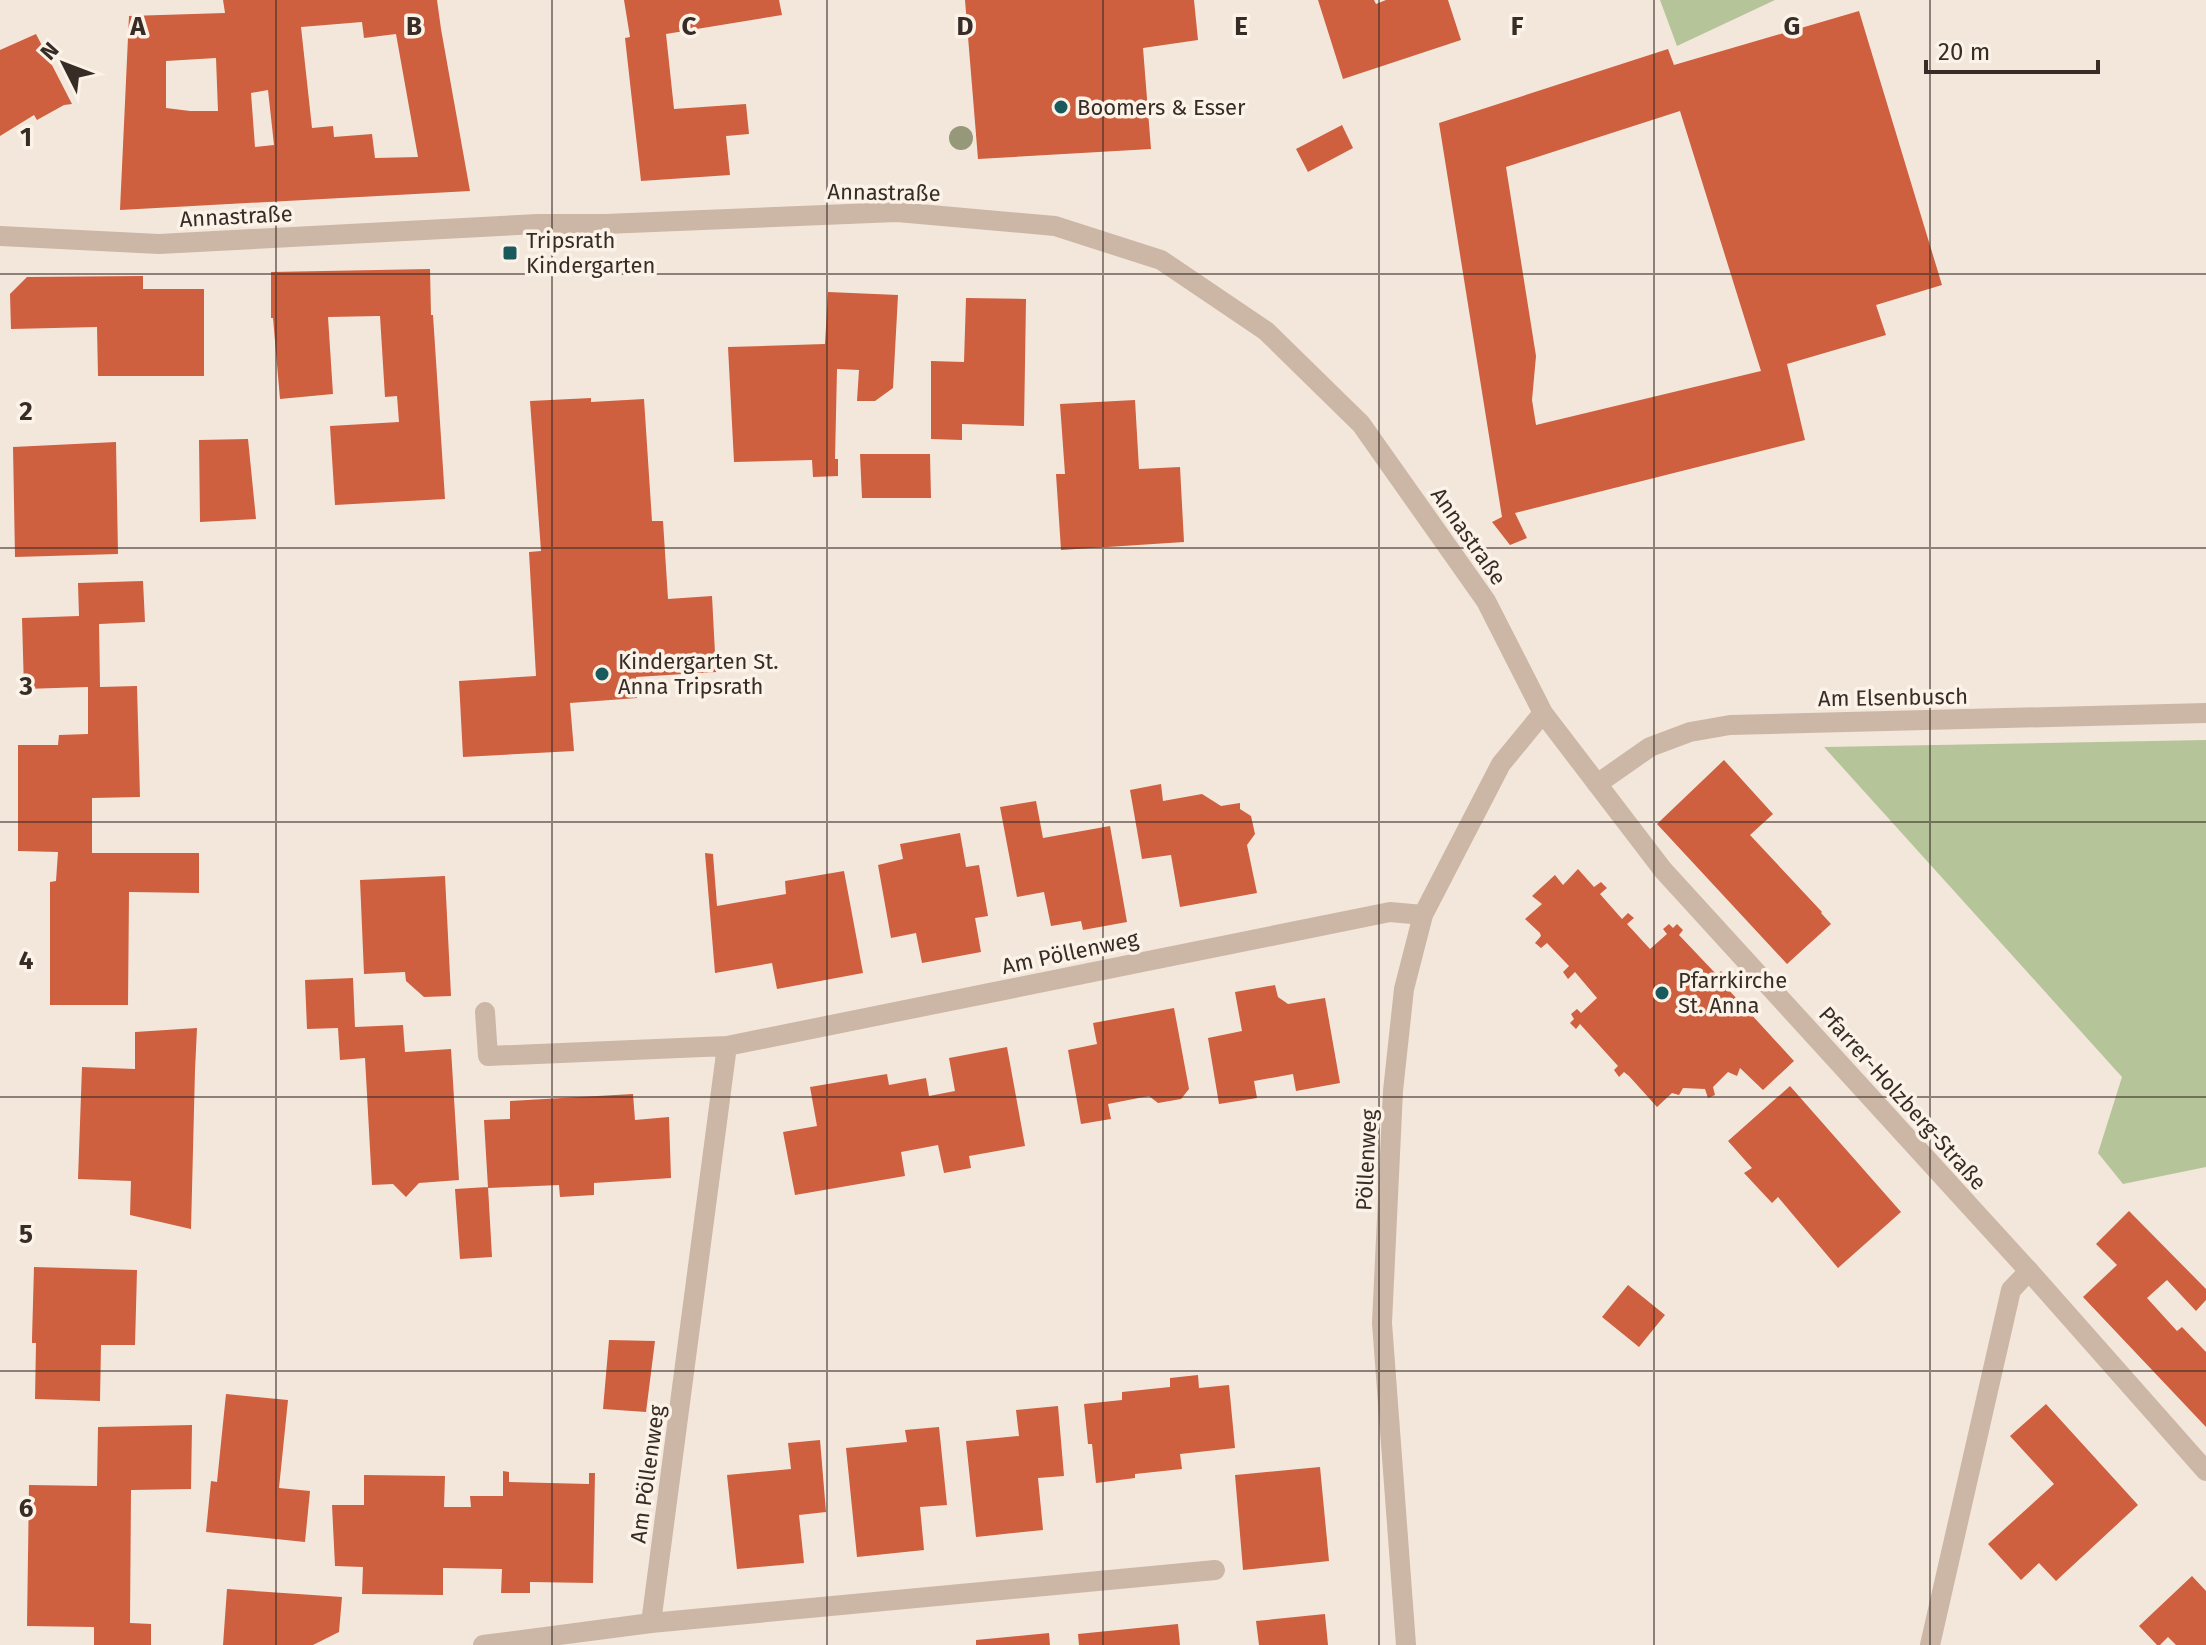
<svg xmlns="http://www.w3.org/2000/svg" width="2206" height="1645" font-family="'Fira Sans',sans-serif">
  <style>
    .green { fill: #b6c49a }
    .building { fill: #ce5f3f; fill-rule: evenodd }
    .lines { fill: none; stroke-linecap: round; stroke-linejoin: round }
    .service { stroke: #ccb7a6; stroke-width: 20 }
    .minor { stroke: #ccb7a6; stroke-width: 20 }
    .tree { fill: #959879 }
    .grid { fill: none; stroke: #382c27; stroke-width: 2; stroke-opacity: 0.55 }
    .poi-dot { fill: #1a595c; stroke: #fbf2e8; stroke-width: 3 }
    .labels { text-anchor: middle; stroke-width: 7; stroke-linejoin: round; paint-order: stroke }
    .poi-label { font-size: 22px; fill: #382c27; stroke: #fbf2e8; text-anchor: start }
    .street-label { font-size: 22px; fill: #382c27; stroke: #fbf2e8 }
    .grid-label { font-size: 26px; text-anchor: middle; font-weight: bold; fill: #382c27; stroke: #fbf2e8; stroke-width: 7; stroke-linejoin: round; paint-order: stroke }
  </style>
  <rect width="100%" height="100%" fill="#f3e7db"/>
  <path class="green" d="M1660,0h115l-98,46z
    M2206,740v427l-83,17 -25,-31 24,-76 -298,-330z"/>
  <path class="building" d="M223,0h214l4,29 29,162 -350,19 9,-194 96,-3zM362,22l2,16 32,-4 22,123 -43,1 -3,-24 -38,3 -1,-11 -21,2 -11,-101zM216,58l2,53h-28l-24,-3v-47zM268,90l6,55 -19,2 -4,-54z
    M624,0h155l3,15 -116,19 8,75 72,-5 3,30 -23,2 4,39 -89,6 -16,-143 5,-1z
    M965,0h229l4,40 -55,8 8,101 -173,10z
    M1318,0h56l2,4 10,-4h62l13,40 -118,39z
    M1859,11l83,274 -66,20 10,30 -99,29 18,76 -290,73 12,25 -17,7 -18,-23 10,-5 -63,-394 229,-74 6,16zM1680,111l81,260 -225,54 -4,-25 4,-44 -30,-189z
    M36,34l36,70 -8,1 -27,15 -3,-5 -34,21v-86z
    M1342,125l11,23 -45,24 -12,-23z
    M430,269l1,46h2l12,184 -110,6 -5,-79 69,-4 -2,-26 -12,1 -5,-81 -52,1 5,77 -53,5 -7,-81h-2v-46z
    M143,276v13h61v87h-106l-1,-49 -86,2 -1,-35 17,-17z
    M828,292l70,3 -5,93 -18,13h-18l2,-31 -22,-1 -2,90h3v17l-25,1 -1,-17 -78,2 -6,-115 97,-3z
    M966,298l60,1 -2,127 -62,-2v16l-31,-1v-78l33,1z
    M591,398v4l53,-3 8,122h11l5,78 44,-3 4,76 -80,5 1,21 -67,5 4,48 -111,6 -4,-76 77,-5 -7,-124 12,-1 -11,-150z
    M1135,400l4,69 41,-2 4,75 -123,8 -5,-76h9l-5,-70z
    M248,439l8,80 -56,3 -1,-82z
    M116,442l2,112 -103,3 -2,-110z
    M860,454h70l1,44h-69z
    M143,581l2,41 -46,2 1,63 37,-1 3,111 -48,1v55h107v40l-70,-1 -1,113h-78v-123l6,-1 2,-29 -40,-1v-106h40l1,-10 29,-1v-47l-64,2 -2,-71 57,-2 -1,-33z
    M1724,760l49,54 -23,21 72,77 -1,1 10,11 -44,40 -130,-140z
    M1161,784l2,17 39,-7 19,12 19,-3v6l11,7 4,18 -8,11 10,48 -77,14 -9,-52 -29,4 -12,-69z
    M1036,801l7,37 67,-12 17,96 -44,8 -2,-9 -30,5 -7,-34 -27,5 -17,-90z
    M960,833l6,34 13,-2 9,51 -13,2 6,34 -59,11 -6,-30 -25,5 -13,-73 25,-6 -3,-15z
    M705,853l8,1 4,52 69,-12 -1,-13 59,-10 19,102 -86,16 -5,-26 -57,10z
    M1578,869l16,18 7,-5 6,6 -7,6 22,25 6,-6 6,5 -7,6 23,25 17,-15 -4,-5 6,-5 4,4 4,-4 6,6 -4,5 38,40 4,-4 6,7 -5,4 4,5 68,74 -31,29 -23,-22 -3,8 -9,-4 -15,15 2,8 -7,3 -3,-9 -22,-1 -4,7 -7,-2 -15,14 -28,-31 -5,-4 -5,5 -5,-7 4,-4 -38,-42 -4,5 -6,-6 4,-4 -3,-5 6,-5 4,4 16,-15 -22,-26 -7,7 -5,-7 6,-6 -22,-23 -6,5 -6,-5 6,-7 -1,-3 -15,-14 17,-15 -10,-8 23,-21 8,10z
    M445,876l6,120 -27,1 -18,-16 -1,-9 -41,2 -4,-94z
    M353,978l2,49 48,-2 2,27 46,-3 8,131 -40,3 -13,14 -13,-13 -21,1 -7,-127 -25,2 -2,-32 -31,1 -2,-49z
    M1275,985l3,12 10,7 37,-6 15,85 -44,8 -3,-17 -39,7 3,17 -38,6 -11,-66 34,-7 -7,-39z
    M1174,1008l15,81 -8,10 -23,4 -9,-7 -41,8 3,15 -30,5 -13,-74 29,-6 -4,-21z
    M197,1028l-2,42 -4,159 -61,-14 1,-34 -53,-2 4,-112 53,2v-37z
    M1007,1047l18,99 -56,10 2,12 -27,5 -6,-28 -37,7 4,24 -110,19 -12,-63 34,-6 -7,-39 77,-13 2,11 37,-7 3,18 26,-5 -6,-33z
    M1790,1086l111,126 -63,56 -60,-71 -6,6 -28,-30 8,-5 -24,-27z
    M633,1094l2,26 34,-3 2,61 -77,5v12l-34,2 -1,-12 -71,3 -4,-68 26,-1v-18z
    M488,1187l4,70 -32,2 -5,-70z
    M2129,1211l77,78v11l-10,11 -29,-31 -20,18 30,33 5,-4 24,25v75l-123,-130 34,-32 -21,-21z
    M34,1267l103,3 -2,75h-34l-1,56 -65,-2 1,-56h-4v-4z
    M1628,1285l37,30 -26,32 -37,-30z
    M609,1340l46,1 -9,71 -43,-3z
    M1198,1375l1,13 30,-3 6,63 -55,6 2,15 -47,5v4l-39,5 -4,-39h-4l-4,-40 38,-4v-8l48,-5v-9z
    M226,1394l62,6 -9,88 31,3 -5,51 -99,-10 5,-51 6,1z
    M2046,1404l92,101 -82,76 -17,-18 -18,17 -33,-36 66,-60 -44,-48z
    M1058,1406l6,70 -26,2 5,52 -67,7 -10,-96 53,-5 -3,-26z
    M192,1425l-1,64 -60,1 -1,133 21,1v21h-57v-18l-67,-1 2,-141 68,1 1,-59z
    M939,1427l8,78 -27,2 4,43 -67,7 -11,-109 61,-6 -2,-12z
    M820,1440l6,72 -27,3 5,48 -67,6 -10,-94 64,-6 -3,-26z
    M1320,1467l9,94 -86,9 -8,-95z
    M503,1471l6,1v10l80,2v-11h6l-2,110 -63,-1v11h-29l1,-24 -59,-1v27l-81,-1 1,-27 -28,-1 -3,-61h32v-30l81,1 -1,31h27l-1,-11h33z
    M2192,1576l14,15v54h-30l-8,-8 -8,8h-3l-18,-19z
    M227,1589l115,8 -3,35 -26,13h-90z
    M1325,1614l3,31h-69l-3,-24z
    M1178,1624l2,21h-101l-1,-11z
    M1049,1633l1,12h-74v-5z"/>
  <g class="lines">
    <path class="service" d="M1930,1645l81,-355 18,-19"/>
    <path class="minor" d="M0,236l159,8 379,-20h67l292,-12 158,14 106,34 105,71 95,93 125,177 57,112 120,157 366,401 177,200
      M1597,784l53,-37 40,-15 40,-7 476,-12
      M485,1012l3,44 239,-10
      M1215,1570l-564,53 76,-577 663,-134 33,3
      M483,1645l168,-22
      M1406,1645l-24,-322 11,-232 11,-102 19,-74 78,-151 42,-51"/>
  </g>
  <circle class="tree" cx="961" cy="138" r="12"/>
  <path class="grid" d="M276,0v1645M552,0v1645M827,0v1645M1103,0v1645M1379,0v1645M1654,0v1645M1930,0v1645M0,274h2206M0,548h2206M0,822h2206M0,1097h2206M0,1371h2206"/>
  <g class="poi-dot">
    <circle cx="1061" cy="107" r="8"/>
    <rect x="502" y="245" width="16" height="16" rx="4"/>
    <circle cx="602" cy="674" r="8"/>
    <circle cx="1662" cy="993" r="8"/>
  </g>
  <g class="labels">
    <g class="poi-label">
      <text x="1077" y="115">Boomers &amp; Esser</text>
      <text x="526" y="248">Tripsrath<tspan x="526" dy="25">Kindergarten</tspan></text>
      <text x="618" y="669">Kindergarten St.<tspan x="618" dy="25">Anna Tripsrath</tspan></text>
      <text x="1678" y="988">Pfarrkirche<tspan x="1678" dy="25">St. Anna</tspan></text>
    </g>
    <g class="street-label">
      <text transform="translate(884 192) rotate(1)" y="8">Annastraße</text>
      <text transform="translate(236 216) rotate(-3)" y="8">Annastraße</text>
      <text transform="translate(1469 536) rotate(55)" y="8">Annastraße</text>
      <text transform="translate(1893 697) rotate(-1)" y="8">Am Elsenbusch</text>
      <text transform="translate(1070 952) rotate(-12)" y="8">Am Pöllenweg</text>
      <text transform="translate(1903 1098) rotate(48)" y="8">Pfarrer-Holzberg-Straße</text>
      <text transform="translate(1366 1160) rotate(-87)" y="8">Pöllenweg</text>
      <text transform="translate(647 1474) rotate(-82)" y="8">Am Pöllenweg</text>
    </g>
  </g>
  <g class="grid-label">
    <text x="138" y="35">A</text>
    <text x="414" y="35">B</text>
    <text x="689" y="35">C</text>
    <text x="965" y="35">D</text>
    <text x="1241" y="35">E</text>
    <text x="1517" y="35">F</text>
    <text x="1792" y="35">G</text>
    <text x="26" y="146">1</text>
    <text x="26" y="420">2</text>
    <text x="26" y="695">3</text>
    <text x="26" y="969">4</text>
    <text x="26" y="1243">5</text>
    <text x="26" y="1517">6</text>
  </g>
  <g transform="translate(64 64) rotate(312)" stroke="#fbf2e8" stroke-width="6" paint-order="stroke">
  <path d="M0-6L14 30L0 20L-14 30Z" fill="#382c27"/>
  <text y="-12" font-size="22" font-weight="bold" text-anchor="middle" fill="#382c27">N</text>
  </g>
  <path d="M1926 60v12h172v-12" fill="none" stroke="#382c27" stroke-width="4"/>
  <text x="1938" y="60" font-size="24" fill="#382c27" stroke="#fbf2e8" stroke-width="6" paint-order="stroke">20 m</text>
</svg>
